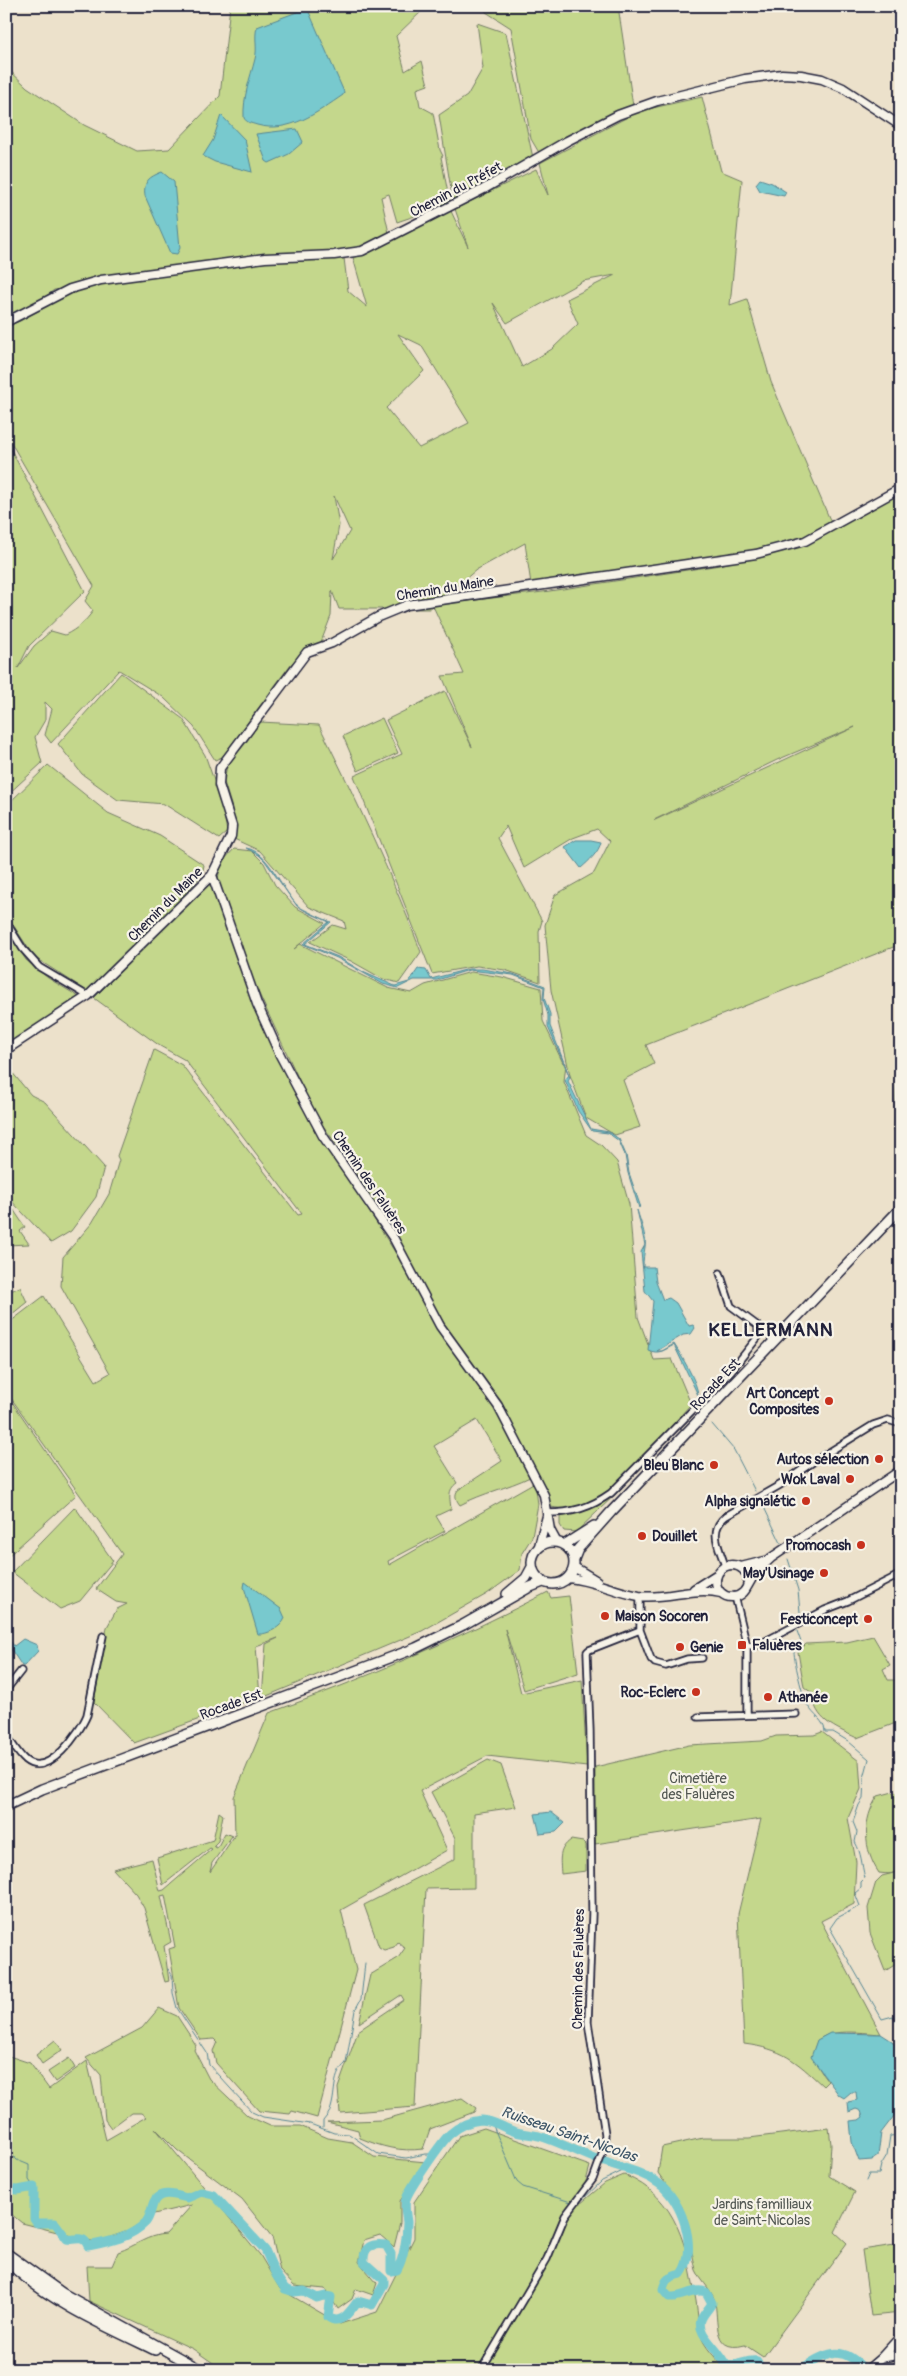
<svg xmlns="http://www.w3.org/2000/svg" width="907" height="2376" font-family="Pangolin,sans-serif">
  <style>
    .green { fill: #c4d78c; stroke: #737c64; fill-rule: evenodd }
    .water { fill: #78c9ce; stroke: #568693 }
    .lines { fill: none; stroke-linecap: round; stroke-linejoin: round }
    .stream { stroke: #568693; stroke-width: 1 }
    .river { stroke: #78c9ce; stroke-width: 9 }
    .street-casing { stroke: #22223b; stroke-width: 9 }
    .secondary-casing { stroke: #22223b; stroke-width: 11 }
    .primary-casing { stroke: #22223b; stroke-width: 12 }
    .street { stroke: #f7f3e8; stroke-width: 5.5 }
    .secondary { stroke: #f7f3e8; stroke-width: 8 }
    .primary { stroke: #f7f3e8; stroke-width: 9 }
    .poi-dot { fill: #c8321e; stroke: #f7f3e8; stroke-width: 2 }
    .labels { text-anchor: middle; stroke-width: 4.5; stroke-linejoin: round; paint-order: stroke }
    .street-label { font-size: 14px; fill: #22223b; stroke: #f7f3e8 }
    .poi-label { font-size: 14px; font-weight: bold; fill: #22223b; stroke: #f7f3e8; text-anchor: end }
    .park-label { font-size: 14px; fill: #535853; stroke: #f7f3e8 }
    .water-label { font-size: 15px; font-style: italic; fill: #3c5467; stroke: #f7f3e8 }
    .district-label { font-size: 19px; font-weight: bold; letter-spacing: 1px; fill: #22223b; stroke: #f7f3e8 }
  </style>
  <rect width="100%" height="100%" fill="#ece1cb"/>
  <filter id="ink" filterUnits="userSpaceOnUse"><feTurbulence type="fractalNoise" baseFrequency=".02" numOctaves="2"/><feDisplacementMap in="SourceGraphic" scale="10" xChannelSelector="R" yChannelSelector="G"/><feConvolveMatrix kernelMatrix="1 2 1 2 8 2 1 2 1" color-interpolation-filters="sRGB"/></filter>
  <g filter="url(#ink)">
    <path class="green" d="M230,6h193l1,3 -28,27 9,35 17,-10 6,24 -11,4 3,17 13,7 7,37 3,6 -2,1 9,47 -53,18 -8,-28 -8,3 8,36 -36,17h-10l5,41 19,16 -15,-53 97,-47 19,40 -13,-38 81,-40 12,26 -8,-32 99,-52 63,-14 19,74 21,9 -12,125 17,-6 24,83 62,145 68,-37v454l-255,101 8,19 -31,16 17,47 -25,8 -29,-17 -16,-43 -19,-85 -6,-65 10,-30 39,-22 16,-32 -13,-12 -24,9 -49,30 -18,-42 -8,12 44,83 -3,10 1,51 -35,-12 -28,-4 -45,8 -78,-198 48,-22 -16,-34 59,-29 27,56 -30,-71 22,-2 -31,-68 -4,3h-90l-7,-18 -1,25 -10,26 -30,22 -69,93 -7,3 -21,-33 -31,-30 -44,-27 -68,73 -6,-8 7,-26 -7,-7v18l-10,17 7,26 -36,33v-356l79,151 -56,55 -11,22 16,-22 17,-15 14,4c12,-6 20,-13 28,-24l-8,-10 9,-15 -88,-152v-108l14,-5 59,-33 -25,2 -13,10 -35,17v-250l21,20 57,38 53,26 32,-2 51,-53zM615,275l-48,24 11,25 -26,25 -30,18 -29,-64 14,20 76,-42zM398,334l23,11 48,78 -50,25 -33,-40 38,-37zM334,496l16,35 -17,28 6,-34zM525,543l6,41 51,-10 105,-10 77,-12 42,-9 -86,22 -177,27 -109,13 42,-35zM855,727l-200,93h-1l123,-60z
      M484,6h134l15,100 -92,50 -10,-17 -20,-111 -25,-16z
      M477,23l29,10 27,125 -80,44 -14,-87 28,-19 16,-28z
      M121,673l62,46 22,36 17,48 5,29 -8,7 -55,-35 -46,-4 -36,-26 -24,-30z
      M382,718l16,35 -40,18 -15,-35z
      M260,722l59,3c37,74 73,150 102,227l-22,31 -16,-4 -32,-18 -41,-19 23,-17 13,4 -2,-8 -35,-14 -49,-56 -26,-12 -2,-31 -8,-26 3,-17 18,-21z
      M48,765l60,48 52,23 44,29 -2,10 -90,99 -25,17 -53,-34 -28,-43v-108z
      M234,849l18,2 12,12 11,22 20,22 30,16 -31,26 6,-5 88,44 23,5 14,-8 46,-13 31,5 39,11 2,33 20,42h3l-2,19 22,53 15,10 16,17 12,42 9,113 16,43 18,-1 19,45c-24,26 -73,88 -104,101 -14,5 -28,4 -41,1l-45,-105 -78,-107 -71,-128 -36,-50 -63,-135 -35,-102 3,-16z
      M210,880l55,152 35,71 95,149 72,119 23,28 40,78c-23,11 -47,16 -70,28 -4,-5 -6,-10 -2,-15l44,-29 -25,-41 -43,26 23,37c-10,7 -7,15 -6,26l-15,7 9,15 -57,30 1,4 146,-83 3,22 -6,33 -10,16 -2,17 -33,24 -65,37 -160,67 4,-54 12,-6 -22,8 4,51 -126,46 -40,-41 13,-75 10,-18 10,-5 -11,-2 -20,-13 26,-35 -116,-163v-66l38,-29 52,85 14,-8 -49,-87 2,-29 29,-34 17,-29 10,-34 -2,-4 37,-106 28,15 116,150 4,-1 -117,-154 -25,-14 -66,-48z
      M6,929l20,31 22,18 33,20 -75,47z
      M901,994v144l-7,-8z
      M6,1065l25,30 14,7 59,65 -8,30 -25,34 -20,12 -45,-48z
      M7,1200l18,27 -5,4 9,13 -23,1z
      M20,1287l7,15 -21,17v-26z
      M6,1393l70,102 -70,63z
      M622,1488l-46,44 -12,-1 -4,-6v-8l30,-8z
      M75,1507l38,54 -33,40 -20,8 -48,-37z
      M548,1592l3,6 18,-2 9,77 -54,17 -19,-61 16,64 61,-13 5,87 -100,-11 -67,35 27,59 -106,60 15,60 -39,148 -25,-7 -2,3 -31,-3 -43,-48 -3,-12 4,-9 -3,-3 -13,1 -22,-32 -10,-59 6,-2 -10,-52 -4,1 10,46 -7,4 5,35 -4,1 -21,-74 -8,-14 -23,-25 39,-10 8,32 4,-1 48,-41 -2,-1 -47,37 -6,-27 56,-18 6,-28 4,3 -5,26 -5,5 4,2 8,-15 7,3 -20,27 -2,9 25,-37 -1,-38 35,-84c95,-34 189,-74 279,-121z
      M873,1636l17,29 -7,4 5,11h13v41l-44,17c-23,-11 -42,-17 -45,-45l-8,-6 -6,-35 8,-8 41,-2z
      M822,1732l37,29 2,28 -13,29 8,44 -2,42 -33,17 60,113c-17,-1 -68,-9 -66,17 1,15 4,18 13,30l-5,5c-28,-26 -40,-37 -79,-42l-6,-130 23,-95 -166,25v-77l94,-22 73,-4 14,-5 38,-1z
      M488,1760l13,5 15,42 -42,6v75l-48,1 -11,218 -75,6 -2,-25 20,-57 46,-31 -3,-5 -42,28 11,-48 28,-17 7,-10 -7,-6 -4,5 -10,3 -5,-3 -15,-42 91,-46v-21l-24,-46z
      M893,1792l8,2v74c-5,7 -14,6 -22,5 -16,-23 -17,-54 -1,-77z
      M571,1840l12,2 3,3v26l-25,3c-1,-15 -3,-25 10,-34z
      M901,1871v90l-16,10 -15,-38 -2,-25 8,-26 6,-6z
      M159,2008l18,8 19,29 -2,5 15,29 39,37 22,10h30l28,12 24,4 22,15 52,5 -26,39v22l-6,24 -14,-12 -16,5 -5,22 18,21 -4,12 -17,-6 -4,10 -14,10 -13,-20 -31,-3 -14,-15 -8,-34 -30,-38 -65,-49 -22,-22 105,127 20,34 60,35 37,-12 37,-74v-36l45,-66 25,-8 106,38 -10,38 25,-21 19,-8c55,22 63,74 72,126 2,12 2,28 6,38 5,11 17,22 24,31h-503l-30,-21 -104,-48 -2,-35h25l6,-14c18,-6 29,-17 48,-18l26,-29 -38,9 -26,17 -32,11 -74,-19 -16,-13v-56l6,-7 -6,-5v-87l24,8 19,26 38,-28 19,79 40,-23 -5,-4h-10l-20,15 -6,-8 -4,-45 -15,-17 56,-30z
      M55,2040l7,10 -20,14 -6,-9z
      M69,2058l6,10 -20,14 -7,-10z
      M462,2098l14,10 -2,4 -44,17 -7,20c-23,3 -41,-2 -63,-11l-2,-8 -31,-8 55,-2z
      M829,2128l2,16 -2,32 26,16 -20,40 12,11 -84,114 -18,-12c-37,10 -24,-32 -32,-49 -4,-9 -13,-16 -17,-26l-14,-63 -24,-34 4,-26 41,-9h46z
      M901,2244v69l-30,3 -9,-66z"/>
    <path class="water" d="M305,9l4,3 35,80 -1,3c-25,17 -54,39 -86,30 -6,-2 -10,-2 -13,-7 -1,-22 6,-39 11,-59 3,-11 -1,-21 2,-32z
      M221,115l24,25 7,32 -37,-10 -12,-6 10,-16z
      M297,129l6,13 -14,12 -20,9 -3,-2 -10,-27z
      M162,172l12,10 6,66 -3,6 -7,-1 -25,-57c-2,-15 4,-19 17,-24z
      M760,179l12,4 14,9 -2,4 -24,-5 -4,-7z
      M576,840h15l10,2c-2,10 -12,19 -20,26l-16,-21z
      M246,848c22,3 35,40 50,56 9,9 24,13 35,18l-26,22 33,13 27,16 30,13 14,-4 9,-13 8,1 5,9 38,-10h13l31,5 32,12 -1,12 6,16v12l20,52 -2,3 23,48 18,3 10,7 7,16 3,18 11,32 -1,3 -11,-35 -3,-18 -6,-14 -11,-8 -16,-2 -14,-20 -13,-31 4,-5 -21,-48v-12l-5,-16 1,-12 -31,-12 -44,-5 -32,10h-23l-16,8 -15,-4 -46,-26 -34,-14 26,-22 -32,-16 -32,-45 -6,-6z
      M637,1210c3,11 10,26 8,37 -1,7 -2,12 -2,20h11l2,15 7,18 6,-2 7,5 13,23 4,-1 2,3 -4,6 -8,1 -26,16h5l12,-7c7,11 24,39 24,51l-24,-50c-10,5 -15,10 -26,5l5,-49 -8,-10 -4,-39 4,-7z
      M245,1582l36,27 4,9c-3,9 -18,17 -27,16l-14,-47z
      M8,1638l6,8 9,-7 14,6 1,6 -14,15h-2l-16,-24z
      M551,1812l14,11 -9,9 -16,2 -5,-20z
      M830,2033l51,1 11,7 8,10 1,49 -7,16 -13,17 -3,23 -6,4 -13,1 -7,-19 -2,-21 9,-1 4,-3 -2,-6 -5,-2 -7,3 -1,-10 9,-2 -1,-8h-5l-7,6 -5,-3 -28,-38 6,-17z"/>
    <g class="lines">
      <path class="stream" d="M712,1424l22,26 21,41
        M762,1503l19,40
        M788,1559l10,31 2,22
        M797,1631l4,11 -7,7c-1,8 9,50 14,57 5,9 17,15 17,26h8l15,9 21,18 -5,19 -1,21 -4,6 -6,17 4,10 -2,10c7,12 6,21 10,36l-4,4v6l-6,5 5,13 -23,12 -7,10 52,91 11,-3 8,14
        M168,1969l4,6 1,18 4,15 30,45 2,12 43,47 11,5 47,7 24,9 15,1 29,20 28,4 19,-4h10
        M491,2121l26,61 6,5 48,15
        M323,2127v-6c3,-4 7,-8 8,-13 5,-16 1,-33 15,-45l9,-53 6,-11 4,-36
        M6,2150l11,10 12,5v15l5,7
        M866,2181l3,-7h10l2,-9 6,-10 3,-19 11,-1
        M578,2204l24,-23 25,-12"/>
      <path class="river" d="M6,2189l12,1 16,-3v32l3,4h18l12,16c9,2 16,-5 21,7 20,-4 43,-8 58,-24 4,-5 5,-12 7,-18 5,-15 23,-9 34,-6l14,-6 13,3 51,55 11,25 9,14 9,3 10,-1 13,7 8,-2 6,1 -3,20c14,10 22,-7 30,-16l14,4 12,-21v-4l-20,-18c-1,-16 8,-19 22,-17l5,9v17l6,-1c7,-12 10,-34 10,-48 -1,-7 -3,-16 -1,-23 3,-10 36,-58 44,-65 8,-7 20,-13 31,-14 12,0 21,7 32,11 8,3 17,3 26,5 21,6 42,18 63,25 19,7 39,10 56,22 24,16 41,67 23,91 -11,3 -16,4 -18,16l6,7c14,1 26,-10 37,-5l6,11c-3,6 -9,11 -11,17 -5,14 18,29 24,44 12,4 21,-5 32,-3l3,6 -2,3
        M800,2370c25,-17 43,-27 64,0"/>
      <defs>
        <path id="street" d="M6,922l17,27 16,18 49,29
          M547,1513c25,0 43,-5 64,-20l120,-122 27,-34v-11l-27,-20 -11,-33
          M725,1566c-6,-20 -17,-35 1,-50l54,-31 33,-23 60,-37 15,-5 13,4
          M640,1596v34l11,29 4,4 11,3 21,-7 15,-1
          M735,1596l12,50v69
          M747,1646l11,-1 67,-35 23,-9 53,-27
          M6,1690l15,-19
          M698,1717l98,-3
          M6,1735c6,8 12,19 19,25 23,19 55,-28 62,-45l16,-79
          M481,2370l66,-111 18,-43 28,-37 11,-30 1,-15 -17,-112 4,-108 -2,-183 -3,-79 2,-2 51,-20"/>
        <path id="secondary" d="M6,322l64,-33 31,-9 164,-22 69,-3 28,-4 122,-62 83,-48 51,-26 39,-14 88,-22 37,-5 19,1 21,4 21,9 58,38
          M212,875l45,129 23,51 43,81 71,103 46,87 58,80 46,89 6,35 6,11
          M6,1050l82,-54 124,-121 19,-39 1,-10 -13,-41 1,-17 87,-116 25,-9 46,-26 29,-12 349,-51 49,-13 96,-53
          M539,1546l8,-30
          M716 1581a16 16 0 1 1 32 0a16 16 0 1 1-32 0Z
          M574,1567l23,14
          M741,1567l24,-6
          M568,1578c25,2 47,14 71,18 28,4 54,-10 82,-3
          M747,1587l8,-14 16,-15 130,-88
          M694,1589l22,-14
          M881,2358l20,-4
          M867,2370l14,-12 20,-22"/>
        <path id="primary" d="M532 1563a21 21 0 1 1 42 0a21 21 0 1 1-42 0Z
          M564,1545l30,-19
          M574,1559l4,-10 33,-37 290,-304
          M507,1594l19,-16 6,-11
          M6,1806l36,-17 374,-141 47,-23 65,-37 15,-6
          M6,2253l56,40 139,77
          M10,2264c40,38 95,62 145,86"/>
      </defs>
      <use href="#street" class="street-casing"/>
      <use href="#secondary" class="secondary-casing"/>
      <use href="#primary" class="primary-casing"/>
      <use href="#street" class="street"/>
      <use href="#secondary" class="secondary"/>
      <use href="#primary" class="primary"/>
    </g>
  </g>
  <g class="poi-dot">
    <circle cx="829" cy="1401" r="5"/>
    <circle cx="879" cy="1459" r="5"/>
    <circle cx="714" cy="1465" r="5"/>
    <circle cx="850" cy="1479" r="5"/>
    <circle cx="806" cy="1501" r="5"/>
    <circle cx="642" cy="1536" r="5"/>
    <circle cx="861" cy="1545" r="5"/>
    <circle cx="824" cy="1573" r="5"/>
    <circle cx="605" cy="1616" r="5"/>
    <circle cx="868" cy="1619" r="5"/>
    <rect x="737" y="1640" width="10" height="10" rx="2.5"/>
    <circle cx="680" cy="1647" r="5"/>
    <circle cx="696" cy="1692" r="5"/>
    <circle cx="768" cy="1697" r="5"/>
  </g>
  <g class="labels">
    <g class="street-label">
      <text transform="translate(456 189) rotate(-28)" y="5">Chemin du Préfet</text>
      <text transform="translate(445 588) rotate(-9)" y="5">Chemin du Maine</text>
      <text transform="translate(165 904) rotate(-45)" y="5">Chemin du Maine</text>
      <text transform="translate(370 1182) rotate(56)" y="5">Chemin des Faluères</text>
      <text transform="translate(715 1384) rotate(-47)" y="5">Rocade Est</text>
      <text transform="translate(231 1704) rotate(-20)" y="5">Rocade Est</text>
      <text transform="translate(578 1969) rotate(-89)" y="5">Chemin des Faluères</text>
    </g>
    <g class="poi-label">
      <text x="819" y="1398">Art Concept<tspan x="819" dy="16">Composites</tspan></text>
      <text x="869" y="1464">Autos sélection</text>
      <text x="704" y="1470">Bleu Blanc</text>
      <text x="840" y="1484">Wok Laval</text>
      <text x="796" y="1506">Alpha signalétic</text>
      <text x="652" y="1541" text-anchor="start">Douillet</text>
      <text x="851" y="1550">Promocash</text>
      <text x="814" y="1578">May'Usinage</text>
      <text x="615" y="1621" text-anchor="start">Maison Socoren</text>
      <text x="858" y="1624">Festiconcept</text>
      <text x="752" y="1650" text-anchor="start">Faluères</text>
      <text x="690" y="1652" text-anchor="start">Genie</text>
      <text x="686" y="1697">Roc-Eclerc</text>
      <text x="778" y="1702" text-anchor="start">Athanée</text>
    </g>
    <g class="park-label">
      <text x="698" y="1783">Cimetière<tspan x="698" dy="16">des Faluères</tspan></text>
      <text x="762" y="2209">Jardins familliaux<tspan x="762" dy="16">de Saint-Nicolas</tspan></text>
    </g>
    <g class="water-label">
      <text transform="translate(569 2134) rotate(19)" y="5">Ruisseau Saint-Nicolas</text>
    </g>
    <g class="district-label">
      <text x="771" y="1336">KELLERMANN</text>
    </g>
  </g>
  <rect width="907" height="2376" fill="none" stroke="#f7f3e8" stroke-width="25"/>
  <rect x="12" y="12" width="882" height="2351" fill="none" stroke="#22223b" stroke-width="2" filter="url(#ink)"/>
</svg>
